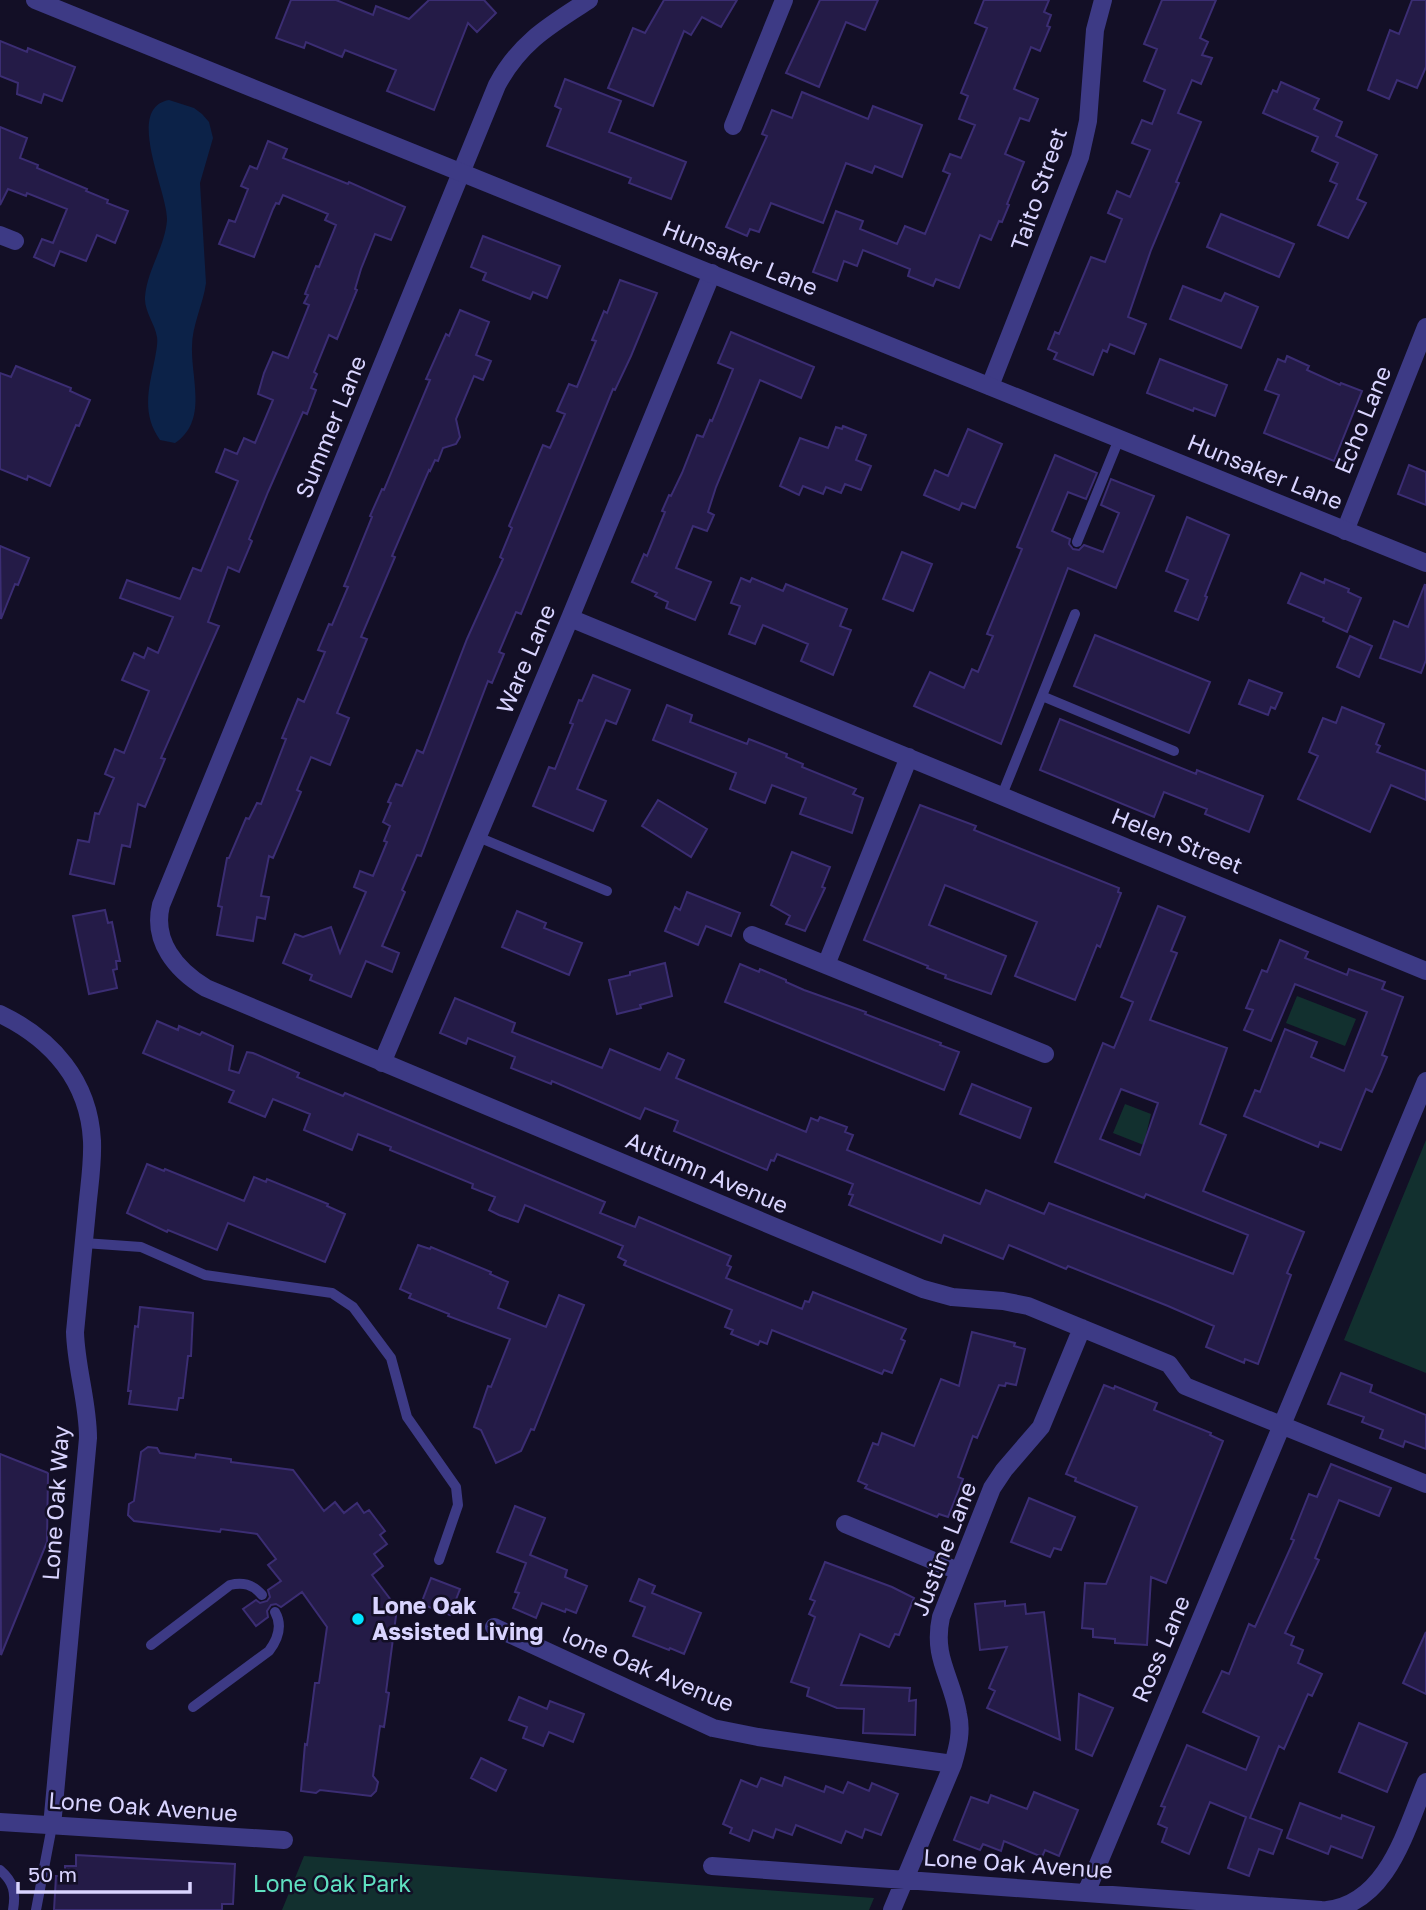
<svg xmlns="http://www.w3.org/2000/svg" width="1426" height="1910" font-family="'Golos Text',sans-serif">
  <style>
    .green { fill: #12302f }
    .water { fill: #0c2248 }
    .building { fill: #241b47; stroke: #3b2d73; stroke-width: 2; fill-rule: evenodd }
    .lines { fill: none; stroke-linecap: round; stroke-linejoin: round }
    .service { stroke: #3d3a85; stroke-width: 10 }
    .minor { stroke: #3d3a85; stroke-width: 18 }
    .tertiary { stroke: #3d3a85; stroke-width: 18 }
    .poi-dot { fill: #00e5ff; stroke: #130f26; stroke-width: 2.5 }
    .labels { text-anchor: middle; stroke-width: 5; stroke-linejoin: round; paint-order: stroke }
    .street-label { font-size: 23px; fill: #d9d4ff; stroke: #130f26 }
    .poi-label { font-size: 23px; font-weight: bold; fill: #d9d4ff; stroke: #130f26; text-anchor: start }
    .park-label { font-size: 23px; fill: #5fe0c0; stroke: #130f26 }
  </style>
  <rect width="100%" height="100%" fill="#130f26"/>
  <path class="green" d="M1297,996l59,23 -11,27 -59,-23z
    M1125,1104l26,10 -5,21 23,10 5,12 -61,-24z
    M1426,1140v233l-82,-33z
    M304,1856l570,42 -5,12h-587z"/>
  <path class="water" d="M169,100l25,8 8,6 7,8 4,16 -13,45 6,100c-3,22 -14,42 -14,64 -1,32 16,74 -17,96l-15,-3c-19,-27 -11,-52 -5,-82 1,-6 3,-14 2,-21 -2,-13 -13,-26 -12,-40 2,-27 20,-50 22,-77 1,-28 -43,-112 2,-120z"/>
  <path class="building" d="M291,0h45l37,15 3,-9 33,13 20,-19h55l12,13 -19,19 -9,-9 -34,87 -47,-19 9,-21 -51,-20 -3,7 -36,-15 -2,6 -28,-10z
    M664,0h73l-16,27 -19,-10 -11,18 -7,-4 -31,75 -45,-18 25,-60 12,5z
    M820,0h58l-13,30 -19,-8 -27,65 -33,-14z
    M984,0h65l-5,12 7,3 -4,11 3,1 -10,24 -9,-4 -17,42 24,10 -9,22 -9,-3 -15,36 19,8 -17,42 2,1 -7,17 -3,-1 -8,19 -11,-5 -21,53 -23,-9 -3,7 -25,-10 2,-7 -47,-19 -6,16 -13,-5 -7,20 -24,-9 23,-61 27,10 -3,8 37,15 8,-18 20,8 25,-60 -7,-3 7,-17 11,4 14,-33 -16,-6 9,-23 -7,-3 26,-65 -12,-5z
    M1162,0h54l-16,38 8,4 -6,13 10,3 -11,26 -9,-4 -14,33 23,9 -25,60 3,1 -28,67 -23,67 18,7 -12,30 -24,-10 -3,8 -4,-2 -10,25 -39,-16 3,-6 -9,-4 7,-17 4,2 32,-77 14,5 17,-43 -14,-6 9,-22 13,6 20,-47 -18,-7 10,-23 10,4 13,-34 -21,-9 13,-32 -13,-5z
    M1412,0h14v67l-9,21 -20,-8 -8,19 -21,-9 22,-60 9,4z
    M0,41l27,11 1,-4 47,19 -13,34 -18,-7 -3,9 -24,-9 1,-11 -18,-7z
    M565,79l56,22 -12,31 77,30 -15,37 -42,-16 2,-5 -84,-32 14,-37 -6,-3z
    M1281,82l38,17 -5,10 28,13 -6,14 41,19 -20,44 9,4 -18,35 -30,-13 19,-41 -7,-3 8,-18 -26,-12 6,-14 -55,-24 10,-23 4,2z
    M802,92l66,27 5,-13 49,19 -20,52 -27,-11 -3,7 -26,-10 -23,60 -52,-20 -12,29 -9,-3 -3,7 -21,-9 41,-91 -5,-2 10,-24 20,8z
    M0,127l27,11 -7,20 18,7 -1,3 50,21 -1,2 22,9 -1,3 21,8 -13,32 -18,-8 -11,26 -26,-10 -6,15 -20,-9 8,-18 11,4 14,-34 -40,-16 -1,3 -18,-7 -8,16z
    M268,141l19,8 -4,9 65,26 1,-2 56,25 -14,33 -16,-6 -14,35 -6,20 2,1 -20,49 -8,-4 -15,37 3,2 -6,14 5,2 -9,24 -4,-2 -35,80 -19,47 3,2 -13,31 -11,-5 -20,55 11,4 -58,132 4,1 -20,48 -7,-3 -8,43 -8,-2 -8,39 -44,-10 8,-34 11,2 6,-29 4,1 15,-36 -9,-4 10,-25 9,4 25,-62 -27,-11 12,-27 10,5 4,-10 10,5 15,-36 -53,-19 7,-18 53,19 13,-31 8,3 37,-90 -22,-9 9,-23 12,5 7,-16 11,5 18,-43 -15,-6 6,-21 9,-21 15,6 21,-53 -5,-2 4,-8 -3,-1 11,-28 3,1 17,-42 -11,-5 3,-6 -45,-19 -4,9 -3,-1 -3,6 -19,48 -35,-13 10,-24 6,2 13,-33 -7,-3 9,-20 7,3z
    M1221,214l73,30 -15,33 -72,-30z
    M483,236l77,30 -13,32 -14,-6 -3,7 -47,-19 3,-7 -15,-6z
    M620,280l37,13 -26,63 -16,34 -2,-1 -92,225 -5,-2 -17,40 5,2 -12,29 -4,-2 -67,175 -4,-1 -15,35 3,2 -23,54 17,7 -7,19 -26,-11 -15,36 -41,-17 2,-5 -29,-12 12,-29 8,3 28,-10 9,26 26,-61 -12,-5 6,-16 13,5 14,-34 -3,-1 6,-15 -7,-4 8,-19 -3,-1 8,-18 6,2 15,-36 6,3 44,-114 36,-80 -3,-2 12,-29 -3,-2 34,-81 7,3 15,-34 -8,-3 12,-27 8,3 19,-46 -4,-1 12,-29 3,2z
    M1183,286l38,15 4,-8 33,14 -17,41 -71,-29z
    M460,310l29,12 -13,33 15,6 -8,19 -9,-4 -18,43 4,18 -4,7 -13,4 -5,13 -3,-1 -5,11 -1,-1 -37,86 3,1 -34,80 6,2 -30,74 12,5 -19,47 -19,-8 -14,33 4,2 -28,66 -4,-2 -8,40 8,1 -4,22 -8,-2 -4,24 -36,-6 5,-28 -4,-1 9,-48h2l17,-40 3,1 8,-16 4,1 25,-65 -4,-1 16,-39 6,3 21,-50 -7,-2 11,-26 3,1 16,-38 -4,-1 28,-69 -2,-1 12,-27 2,1 46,-110 -4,-1 20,-45 3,2z
    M731,332l83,35 -13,31 -41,-18 -44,107 -8,25 6,3 -7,16 -14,-5 -17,42 35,14 -16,38 -29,-12 2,-6 -13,-6 2,-3 -25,-11 12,-28 3,2 18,-44 -3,-1 7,-16 2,1 11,-23 15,-38 6,2 7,-17 2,1 21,-52 -15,-6z
    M1287,356l22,10 -2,4 33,15 1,-2 21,8 -28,70 -70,-28 15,-38 -14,-5 13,-31 7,3z
    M1160,359l67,26 -12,31 -21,-8 -1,3 -46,-18z
    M16,366l55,22 -1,3 20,9 -11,26 -3,-1 -26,61 -22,-10 -1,4 -27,-11v-96l11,4z
    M843,426l23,9 -10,25 15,6 -10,24 -16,-6 -4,9 -15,-6 -3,7 -20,-8 -4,9 -19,-9 20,-48 28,10 8,-21 6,2z
    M968,429l34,15 -27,64 -13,-5 -3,7 -35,-15 11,-25 13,6z
    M1055,455l42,18 -11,26 -18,-7 -16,39 18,8 -1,5 4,5 6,1 5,-5 19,7 16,-39 -18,-8 10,-26 43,17 -38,92 -48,-20 -67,176 -87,-38 16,-34 34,16 8,-19 6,3 15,-36 -6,-2 35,-85 -5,-2z
    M1409,465l17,7v33l-28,-11z
    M1187,517l42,18 -24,61 2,1 -9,23 -23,-9 13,-31 -22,-9z
    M0,546l29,12 -11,27 -3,-1 -14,35z
    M902,552l30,12 -19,47 -30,-12z
    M1301,573l23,10 1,-4 24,10 -1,3 13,6 -14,34 -24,-11 1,-3 -36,-15z
    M741,578l9,4 2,-4 31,13 3,-7 61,25 -7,17 11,4 -18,45 -32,-14 7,-17 -45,-19 -8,19 -26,-10 11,-28 -9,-3z
    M1425,584l1,76 -5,13 -41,-15 14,-37 14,6z
    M1095,635l115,47 -21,51 -115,-47z
    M1350,636l22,10 -13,31 -22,-10z
    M593,675l37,15 -14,34 -10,-4 -29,69 29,12 -13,30 -60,-25 16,-39 6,2 18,-45 -3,-1 9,-23 3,1z
    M1249,680l33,13 -7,16 -4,-2 -3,8 -29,-11z
    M667,705l25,10 -2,7 57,22 2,-5 38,15 -1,3 17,7 -1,3 54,22 -3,5 10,4 -11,35 -52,-19 6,-16 -34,-13 -7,18 -35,-14 6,-16 -83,-33z
    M1342,707l42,17 -8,20 4,2 -3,6 49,19v29l-35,-15 -21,47 -72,-33 20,-43 -9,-4 14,-34 13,5z
    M1060,719l136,55 1,-4 66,26 -14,36 -44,-18 2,-5 -43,-17 -10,25 -114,-47z
    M658,800l49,29 -16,28 -49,-31z
    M920,805l56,21 -2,4 145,58 -1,4 3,1 -21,54 -3,-2 -22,55 -60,-24 22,-54 -92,-37 -16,40 77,31 -15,38 -46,-16 1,-3 -19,-7 1,-2 -64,-26z
    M792,852l38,15 -8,20 3,1 -20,43 -19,-7 4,-8 -19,-11z
    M687,892l53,21 -9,23 -25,-10 -8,19 -33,-14 10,-24 5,3z
    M1158,906l27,11 -14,34 6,2 -27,67 77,28 -27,76 26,11 -23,56 101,41 -17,41 4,2 -33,89 -13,-5 -1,4 -38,-16 8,-21 -46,-20 -100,-40 -2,3 -57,-24 -6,14 -59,-24 -3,8 -92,-38 4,-10 -4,-1 4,-10 -76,-30 -3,7 -3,-1 -4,10 -93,-39 4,-10 -33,-13 -5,11 -88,-38 -1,3 -40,-16 4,-11 -47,-19 -2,6 -26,-11 15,-35 60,25 -3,9 90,36 8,-19 50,21 8,-17 16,7 -8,18 130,54 5,-14 7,3 2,-4 27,10 -2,5 8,3 -6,15 133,54 6,-14 58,24 5,-11 184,71 15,-39 -102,-41 -2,4 -89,-36 48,-119 11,5 19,-46 -12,-5zM1121,1089l37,14 -18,52 -40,-16z
    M105,910l3,13 4,-1 8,39h-4l1,8 -4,1 4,18 -28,6 -16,-78z
    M517,911l29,12 -2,5 38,15 -13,32 -67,-28z
    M1280,940l28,12 -3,6 42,17 2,-6 36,13 -3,7 21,8 -21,58 5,2 -7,17 -8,18 -6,-3 -25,61 -21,-8 -2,5 -74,-31 11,-26 5,2 25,-63 32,13 -6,15 33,14 23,-59 -72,-28 -24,57 -27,-11 9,-20 -7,-2 16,-38 5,2z
    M665,963l7,33 -32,9 1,3 -24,6 -8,-34 21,-5v-3z
    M740,964l19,8 1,-3 26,11v2l18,8 62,22 -1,2 76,29 -1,2 19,7 -15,38 -219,-88z
    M157,1021l21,9 1,-4 21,9 2,-3 31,14 -4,24 10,3 8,-21 6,1 46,20 -2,4 46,19 2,-3 260,109 -5,11 35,14 4,-10 92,39 -4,9 4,2 -5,11 76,31 3,-8 4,1 4,-10 93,37 -5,10 4,2 -13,32 -8,-3 -2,4 -110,-44 -5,14 -7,-3 -2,4 -27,-11 2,-4 -8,-3 7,-17 -108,-45 2,-4 -8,-4 5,-11 -98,-41 -7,17 -19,-7 -10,-5 6,-13 -23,-9 1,-4 -83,-34 1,-3 -33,-13 -6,16 -48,-20 6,-16 -37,-15 -8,18 -36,-15 5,-11 -91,-38z
    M972,1084l59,24 -11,30 -60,-24z
    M147,1164l17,7 1,-2 79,32 10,-24 12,5 1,-3 61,25 -1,2 18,8 -20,48 -97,-39 -11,27 -49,-20 -1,2 -40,-19z
    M418,1245l12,4 1,-2 60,25 -1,2 18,8 -10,26 48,19 13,-32 25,10 -50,125 -3,-1 -10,22 -25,12 -15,-33 -7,-3 14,-41 3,1 19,-48 -62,-23 1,-2 -40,-16 2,-4 -11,-5z
    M140,1307l53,6 -2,43h-3l-5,42h-4l-2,12 -48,-6 2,-13h-3l7,-65 3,1z
    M972,1332l43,11 -1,3 11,3 -9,36 -10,-2 -1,3 -6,-1 -22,53 -4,-2 -15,41 5,2 -15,38 -9,-3 -2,3 -72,-29 2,-3 -9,-4 15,-38 5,2 4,-12 32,13 27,-67 18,7z
    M1341,1373l31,12 -2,7 56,23v34l-21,-8 -2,6 -23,-9 3,-8 -21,-8 2,-5 -36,-13z
    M1104,1385l10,4 1,-3 42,17 -3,7 57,23 -1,2 13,6 -57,142 -15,-6 -4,68 -32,-2v-4l-22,-2v-8l-11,-1 3,-45 21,1 31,-77 -62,-26 1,-3 -10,-4z
    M148,1447l9,1 3,5 35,5 1,-4 35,5v3l62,8 31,41 11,-9 9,11 13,-10 7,10 5,-3 16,21 -5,4 7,9 -13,10 9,12 -11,9 25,33 -11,84 3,1 -5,34 -4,-1 -7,50 5,6 -2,9 -5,5 -51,-6 -4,3 -15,-2 4,-47 2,1 8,-62h4l8,-56 -25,-35 -21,15 -5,-3 -5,1 -4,6 1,6 -12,9 -13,-17 13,-9 4,3 7,-2 3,-4 -2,-7 13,-9 -13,-16 8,-6 -19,-25 -36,-5 -1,3 -86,-11 -6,-6 1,-11 5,-3 7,-49z
    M0,1454l48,19 -1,69 -46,113z
    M1331,1464l60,24 -12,28 -40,-16 -24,58 4,2 -34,73 9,4 -3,8 12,5 -5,13 24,11 -10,22 -4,-2 -24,55 -5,-3 -29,72 32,12 -9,24 -14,-5 -10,27 -21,-8 18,-51 -36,-15 -21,52 -27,-12 5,-14 -9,-4 7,-17 -4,-1 26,-61 59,25 13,-33 -56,-25 19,-41 7,3 20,-50 6,3 39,-87 -3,-1 18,-45 8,3z
    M1029,1498l46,19 -14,33 -7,-2 -4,9 -39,-15z
    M515,1506l30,12 -15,37 37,15 -2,7 22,9 -11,27 -10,-4 -1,3 -23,-9 -6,15 -23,-10 6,-15 -4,-1 11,-29 -29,-11z
    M825,1562l67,25 22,11 -15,37 -4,-1 -6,13 -29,-13 -19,51 69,3 -1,13 7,-1 -1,35 -52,-2 1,-24 -27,-1 -30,-12 2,-8 -18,-6 24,-65 -6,-3 6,-13 -5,-2z
    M431,1578l29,11 -10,26 -29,-11z
    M639,1579l16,7 -3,7 49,20 -17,41 -14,-6 -1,2 -36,-14 12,-29 -15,-6z
    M1005,1601v5l20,-2 1,10 18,-2 16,128 -73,-32 8,-17 -6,-3 18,-41 -27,3 -5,-46z
    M1426,1632v62l-23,-11z
    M1079,1694l34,14 -21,48 -16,-7z
    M519,1697l28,12 3,-8 34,13 -11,28 -24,-10 -6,14 -20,-8 4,-11 -18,-7z
    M1359,1723l48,20 -20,49 -48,-20z
    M481,1758l25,12 -10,21 -25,-13z
    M785,1777l39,15 2,-6 17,7 5,-11 21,9 3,-8 26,11 -17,41 -16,-6 -3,9 -16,-7 -5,12 -45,-18 -4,10 -16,-6 -3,9 -20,-8 -4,11 -19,-8 2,-5 -9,-4 18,-44 16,7 4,-9 21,8z
    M1034,1792l44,18 -19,46 -14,-6 -3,7 -38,-16 -3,10 -18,-7 -3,6 -26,-10 17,-43 17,6 3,-8 36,14z
    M1300,1803l41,16 1,-4 32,12 -12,31 -31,-12 -3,8 -41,-16z
    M76,1855l159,9 -2,40h-11v6h-168l2,-34h9v-10h11z"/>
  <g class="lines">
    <path class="service" d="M1077,542l42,-103
      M1042,696l132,55
      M1002,795l73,-181
      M478,837l129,54
      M84,1243l57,4 64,28 127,18 21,14 38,51 16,59 49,70 2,18 -19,55
      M151,1645l79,-60c13,-3 23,-1 32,10
      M193,1707l76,-56c9,-12 14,-25 6,-39
      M0,1870c14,12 16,23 13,40
      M36,1910l16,-84"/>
    <path class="minor" d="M589,0c-39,25 -69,42 -92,85l-336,820c-9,36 15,65 45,83l717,301 29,8 51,4 25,5 141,58 16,22 241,98
      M733,126l51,-126
      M0,235l15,6
      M990,386l90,-229 8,-36 7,-91 8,-30
      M1345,531l81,-204
      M570,618l856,353
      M752,935l293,119
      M826,965l83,-208
      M0,1014c52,25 89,67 92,127 1,23 -3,46 -5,69 -4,41 -8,81 -12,122 1,36 13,70 13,106l-36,388
      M382,1063l188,-445 142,-345
      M845,1524l113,47
      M494,1627l219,101 45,9 195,27
      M0,1822l284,18
      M712,1866l609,44
      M1086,1893l340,-812
      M892,1910l61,-146c5,-17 9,-33 5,-50 -6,-37 -26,-56 -17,-97l51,-129 12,-18 37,-43 41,-99
      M1327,1910c61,-7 79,-81 99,-128"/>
    <path class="tertiary" d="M35,0l1391,563"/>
  </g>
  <circle class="poi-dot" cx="358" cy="1619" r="7"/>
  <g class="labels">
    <g class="street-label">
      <text transform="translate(1039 189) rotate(-71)" y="8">Taito Street</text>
      <text transform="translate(740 258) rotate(22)" y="8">Hunsaker Lane</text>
      <text transform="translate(1363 420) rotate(-68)" y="8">Echo Lane</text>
      <text transform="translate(331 427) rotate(-68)" y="8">Summer Lane</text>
      <text transform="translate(1265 472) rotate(22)" y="8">Hunsaker Lane</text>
      <text transform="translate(526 659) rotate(-67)" y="8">Ware Lane</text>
      <text transform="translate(1177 841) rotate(22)" y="8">Helen Street</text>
      <text transform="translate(707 1173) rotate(23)" y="8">Autumn Avenue</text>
      <text transform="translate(56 1503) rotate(-86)" y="8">Lone Oak Way</text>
      <text transform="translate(944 1549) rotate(-69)" y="8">Justine Lane</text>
      <text transform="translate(1161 1649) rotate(-67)" y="8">Ross Lane</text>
      <text transform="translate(648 1669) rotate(23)" y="8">lone Oak Avenue</text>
      <text transform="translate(143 1807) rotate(4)" y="8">Lone Oak Avenue</text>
      <text transform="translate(1018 1864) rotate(4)" y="8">Lone Oak Avenue</text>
    </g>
    <g class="poi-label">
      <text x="372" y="1614">Lone Oak<tspan x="372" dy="26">Assisted Living</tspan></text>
    </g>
    <g class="park-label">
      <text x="332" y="1892">Lone Oak Park</text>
    </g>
  </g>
  <path d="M18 1882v10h172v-10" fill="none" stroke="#d9d4ff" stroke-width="3.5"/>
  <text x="28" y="1882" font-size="21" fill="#d9d4ff" stroke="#130f26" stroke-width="5" paint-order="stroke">50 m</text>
</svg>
